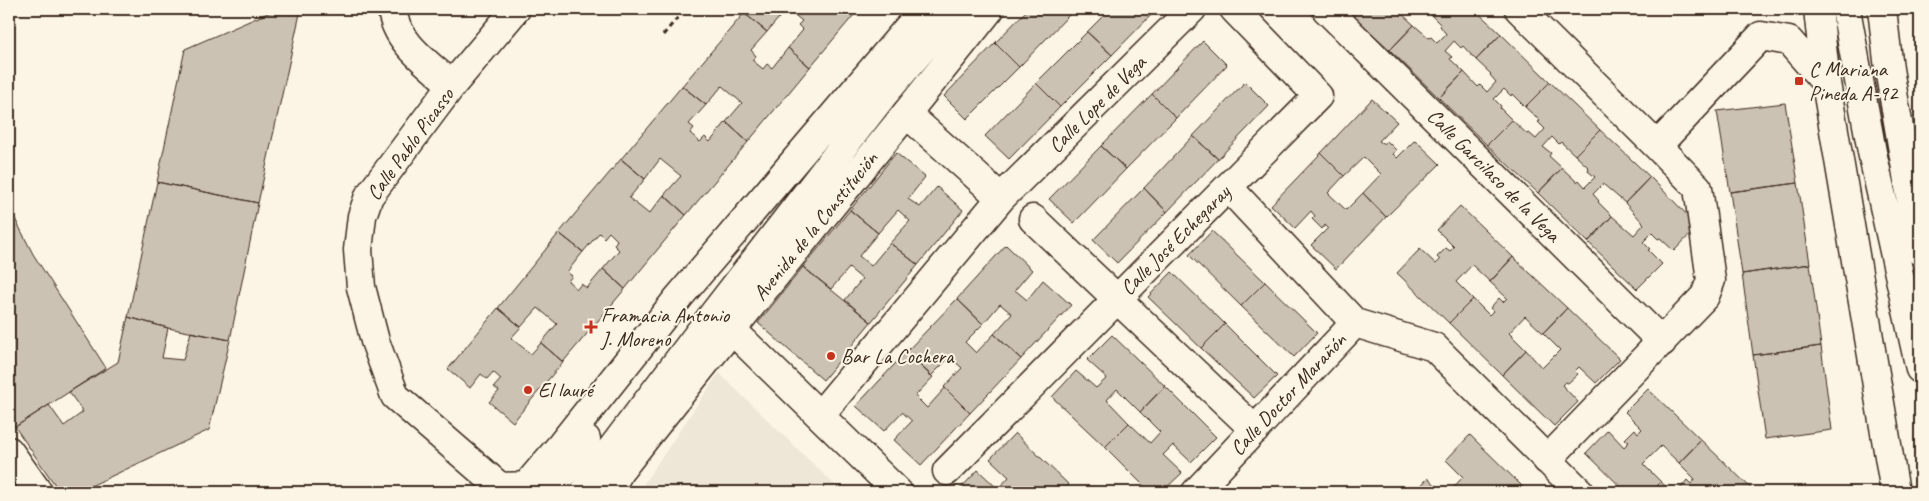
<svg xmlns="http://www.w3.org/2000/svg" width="1929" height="501" font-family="Caveat,sans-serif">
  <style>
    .built { fill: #eee6d6 }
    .building { fill: #ccc2b3; stroke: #3b2a1e }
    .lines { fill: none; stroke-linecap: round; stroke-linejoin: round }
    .minor-casing { stroke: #3b2a1e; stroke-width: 31 }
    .highway-casing { stroke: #3b2a1e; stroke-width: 31 }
    .path { stroke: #3b2a1e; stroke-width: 3; stroke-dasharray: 5 4; stroke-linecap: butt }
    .minor { stroke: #fcf5e5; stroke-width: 28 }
    .highway { stroke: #fcf5e5; stroke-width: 28 }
    .poi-dot { fill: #c8321e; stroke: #fcf5e5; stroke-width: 2 }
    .labels { text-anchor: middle; stroke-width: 4; stroke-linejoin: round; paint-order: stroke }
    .poi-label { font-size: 21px; fill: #3b2a1e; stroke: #fcf5e5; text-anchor: start }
    .street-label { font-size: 21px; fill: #3b2a1e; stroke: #fcf5e5 }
  </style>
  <rect width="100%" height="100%" fill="#fcf5e5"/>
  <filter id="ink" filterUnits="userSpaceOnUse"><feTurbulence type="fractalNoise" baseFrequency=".02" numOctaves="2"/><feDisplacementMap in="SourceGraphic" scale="10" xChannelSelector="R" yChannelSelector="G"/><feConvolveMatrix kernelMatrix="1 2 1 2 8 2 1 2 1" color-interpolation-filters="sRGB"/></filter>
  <g filter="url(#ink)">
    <path class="built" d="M719,373l123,119h-204z"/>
    <path class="building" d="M277,9h24l-43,194 -101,-21 28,-133z
      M747,9h112l-49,58 -22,-19 15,-18 -5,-5 4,-4 -11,-9 -3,5 -5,-4 -16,19 -23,-19z
      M1028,9h35l6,6 -50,52 -24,-24z
      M1110,9h47l-45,46 -25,-23z
      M1346,9h55l-1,3 14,13 -24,25z
      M1429,9h45l27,25 -25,26 -13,-14 -2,2 -7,-7 -9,10 7,6 -2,2 14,13 -25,26 -49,-48 24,-25 15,13 2,-1 6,6 9,-9 -6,-8 1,-1 -14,-14z
      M744,13l23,19 -16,18 5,6 -4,4 11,9 4,-5 5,4 16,-20 22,19 -62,75 -22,-20 16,-19 -20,-17 -16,19 -24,-19z
      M1087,32l25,23 -52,52 -24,-24z
      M1501,34l49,48 -25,25 -13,-13 -1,2 -7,-7 -10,10 7,7 -1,2 12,12 -25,25 -48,-47 25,-26 14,15 2,-2 7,7 9,-10 -6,-7 1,-1 -15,-14z
      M1203,41l24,24 -51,53 -24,-24z
      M995,43l24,24 -52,52 -23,-23z
      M1245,82l24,24 -51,53 -25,-23z
      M1550,82l50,48 -25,25 -14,-13 -2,2 -7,-7 -9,10 8,6 -2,3 13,12 -24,25 -51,-48 25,-25 15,14 2,-1 7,6 9,-10 -7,-7 2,-1 -15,-14z
      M1036,83l24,24 -51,52 -24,-23z
      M682,86l24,19 -17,19 5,4 -4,5 10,9 5,-5 5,5 16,-20 22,20 -62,73 -22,-20 17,-19 -21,-17 -15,20 -24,-20z
      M1152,94l24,24 -50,51 -25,-23z
      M1372,99l25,23 -18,19 5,3 3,-3 9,9 -3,4 4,4 18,-18 25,24 -54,53 -23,-24 18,-19 -17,-17 -20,19 -23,-23z
      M1785,103l13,80 -68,9 -13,-81z
      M1600,130l50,47 -25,26 -22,-19 -10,10 6,7 -1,1 14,14 -24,26 -50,-49 24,-25 15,14 2,-2 6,7 10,-10 -7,-6 1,-3 -14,-13z
      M1193,136l25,23 -51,53 -23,-24z
      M1101,146l25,23 -52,54 -25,-24z
      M896,153l29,24 -17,22 12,8 17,-20 26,23 -45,55 -28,-22 20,-22 -12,-11 -20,23 -28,-23z
      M1321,153l23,23 -16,17 18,17 17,-17 23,24 -50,52 -25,-24 17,-17 -3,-3 -3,4 -10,-10 3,-3 -4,-5 -16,17 -24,-23z
      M621,159l24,20 -16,19 20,16 15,-19 22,20 -61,74 -22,-20 16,-19 -5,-5 3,-5 -8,-8 -5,6 -5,-5 -16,19 -24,-19z
      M1650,177l48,49 -24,25 -14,-13 -2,1 -6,-6 -9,9 7,7 -2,1 14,14 -25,25 -49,-47 24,-26 22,19 10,-11 -19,-21z
      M157,182l101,21 -28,137 -62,-12 -40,-11z
      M1798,183l12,81 -68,10 -12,-82z
      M1144,188l23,24 -50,51 -24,-23z
      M1460,206l53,51 -23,25 -18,-17 -16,17 17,17 -24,24 -52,-50 23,-24 16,15 4,-4 -3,-3 9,-9 4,3 4,-4 -17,-17z
      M9,207l24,47 73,114 -91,59 -6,-10z
      M850,210l28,23 -19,23 12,10 19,-23 28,22 -47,57 -26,-22 17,-21 -13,-11 -18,21 -28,-22z
      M1212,231l53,51 -24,24 -52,-51z
      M559,233l24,19 -16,20 5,4 -4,5 9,8 4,-5 6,4 16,-19 22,20 -62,73 -22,-19 16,-19 -19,-16 -17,19 -23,-19z
      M1006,245l26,25 -17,20 12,10 16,-20 28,25 -50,54 -27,-25 18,-20 -12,-10 -17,20 -26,-25z
      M1513,257l54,51 -24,25 -18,-17 -16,17 17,17 -24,25 -53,-52 24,-24 16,16 4,-4 -3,-3 9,-10 4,4 4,-4 -17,-16z
      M1810,264l11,82 -68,9 -11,-81z
      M803,267l68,55 -48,58 -65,-57z
      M1172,272l53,52 -24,24 -53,-51z
      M1265,282l52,51 -23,24 -53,-51z
      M957,299l26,25 -18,18 11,11 18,-19 27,25 -51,54 -26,-26 18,-19 -12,-11 -19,19 -25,-24z
      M498,308l23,19 -10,11 20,16 10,-11 22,19 -50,60 -24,-20 10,-11 -5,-4 7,-8 -8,-7 -6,7 -6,-5 -11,14 -22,-19z
      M1567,308l53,51 -24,24 -17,-16 -4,4 3,3 -10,9 -3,-1 -3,3 16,17 -24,24 -52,-51 24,-25 16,18 18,-18 -17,-17z
      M128,317l40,11 -6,30 21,2 8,-28 39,8 -21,90 -131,62h-18l-45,-65 34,-22 15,21 19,-14 -14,-20 49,-30z
      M1225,324l52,52 -23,22 -53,-50z
      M1112,335l53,51 -25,26 -23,-23 -10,11 22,23 -24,24 -53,-50 24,-26 20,17 11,-10 -20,-18z
      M1821,346l11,84 -67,9 -12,-84z
      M906,352l27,25 -18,19 12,12 18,-20 25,25 -49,52 -27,-25 18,-19 -10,-9 -18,19 -28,-25z
      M1165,386l51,51 -25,25 -18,-17 -10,10 19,18 -20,19h-12l-45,-45 24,-24 21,20 10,-11 -20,-20z
      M1648,389l53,51 -22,23 -18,-17 -18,18 18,18 -10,10h-25l-40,-39 22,-23 16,17 5,-5 -4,-3 10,-10 3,4 4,-4 -17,-17z
      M1015,433l54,52 -8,7h-104l21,-22 20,19 11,-12 -19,-18z
      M1470,435l53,52 -5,5h-69l14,-15 -17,-17z
      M1701,440l53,51 -1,1h-72l-2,-2 8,-10 4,4 4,-5 -16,-16z
      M1428,478l15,14h-28z
      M1661,482l11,10h-21z"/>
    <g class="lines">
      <defs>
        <path id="minor" d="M392,9c3,33 38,56 60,76
          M1326,9l336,333
          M1519,9l138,137
          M1818,9l8,74 69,409
          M907,114l94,84
          M1033,219l222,211
          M1355,323l79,24 146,145
          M731,329l167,163
          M820,415l181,-217 191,-189
          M9,451l29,41
          M1547,460l158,-164 6,-16 -13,-92 -41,-42 104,-110 28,5 37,42
          M947,471l371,-375 -84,-87
          M500,487l26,-1 36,-42 117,-147 245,-288
          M504,492l-4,-5 -105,-91 -20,-55 -14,-54 -3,-37 4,-34 7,-20 83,-111 64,-76
          M551,492l35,-53
          M585,492l19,-33 111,-147 169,-218 72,-85
          M608,492l11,-20c121,-156 248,-308 371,-463
          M1196,492l159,-169 -127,-136"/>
        <path id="highway" d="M1846,9l26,143 48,217
          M1882,9l7,60 31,182"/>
      </defs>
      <use href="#minor" class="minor-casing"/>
      <use href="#highway" class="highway-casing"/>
      <path class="path" d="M663,35l22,-26"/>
      <use href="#minor" class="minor"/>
      <use href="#highway" class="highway"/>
    </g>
  </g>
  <g class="poi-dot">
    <rect x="1794" y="76" width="10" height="10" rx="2.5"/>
    <path d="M588.5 319.5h5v5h5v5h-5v5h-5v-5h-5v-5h5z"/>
    <circle cx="831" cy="356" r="5"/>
    <circle cx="528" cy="390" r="5"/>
  </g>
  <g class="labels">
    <g class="poi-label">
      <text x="1809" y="76">C Mariana<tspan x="1809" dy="24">Pineda A-92</tspan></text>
      <text x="601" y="322">Framacia Antonio<tspan x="601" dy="24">J. Moreno</tspan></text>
      <text x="841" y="363">Bar La Cochera</text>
      <text x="538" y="397">El lauré</text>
    </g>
    <g class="street-label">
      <text transform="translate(1097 104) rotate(-45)" y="7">Calle Lope de Vega</text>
      <text transform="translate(410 144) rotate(-54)" y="7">Calle Pablo Picasso</text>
      <text transform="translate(1494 175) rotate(45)" y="7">Calle Garcilaso de la Vega</text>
      <text transform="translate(815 226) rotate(-51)" y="7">Avenida de la Constitución</text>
      <text transform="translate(1175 240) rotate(-45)" y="7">Calle José Echegaray</text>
      <text transform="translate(1288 394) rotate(-47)" y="7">Calle Doctor Marañón</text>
    </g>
  </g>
  <rect width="1929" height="501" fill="none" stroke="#fcf5e5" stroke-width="30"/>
  <rect x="15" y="15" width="1899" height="471" fill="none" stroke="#3b2a1e" stroke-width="2" filter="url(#ink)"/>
</svg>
